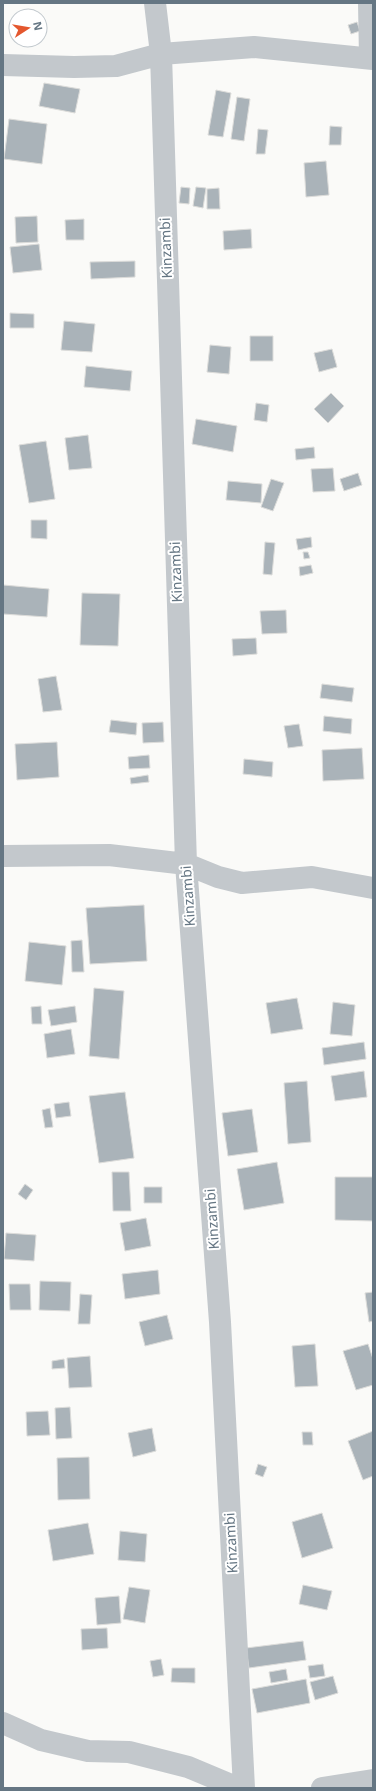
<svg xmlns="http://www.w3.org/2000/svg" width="376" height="1791" font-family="'Noto Sans',sans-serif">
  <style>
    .building { fill: #aab3b9; stroke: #dcdcda }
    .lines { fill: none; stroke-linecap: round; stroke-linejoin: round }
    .minor { stroke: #c3c8cc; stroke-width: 22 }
    .labels { text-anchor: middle; stroke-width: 4; stroke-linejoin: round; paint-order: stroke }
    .street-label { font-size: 14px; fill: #657683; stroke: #fff }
  </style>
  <rect width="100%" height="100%" fill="#fafaf8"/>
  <path class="building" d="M357,22l3,9 -9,3 -3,-9z
    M44,83l36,6 -5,24 -36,-7z
    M216,90l15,3 -8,44 -15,-2z
    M237,97l13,2 -6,42 -13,-2z
    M9,119l38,5 -5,40 -38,-5z
    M330,126l12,1 -1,18h-12z
    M258,129l10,1 -3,24h-9z
    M326,161l3,34 -23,2 -2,-34z
    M181,187l9,1 -1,16 -10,-1z
    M196,187l10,1 -3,20 -10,-2z
    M219,188l1,21h-13v-20z
    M37,216l1,26 -22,1 -1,-26z
    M84,219v21h-18l-1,-20z
    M251,229l1,19 -28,2 -1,-19z
    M39,244l3,26 -29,3 -3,-26z
    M135,261v16l-44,2 -1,-17z
    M10,313l24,1v14h-24z
    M64,321l31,3 -3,28 -31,-2z
    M250,336h23v25h-23z
    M210,345l21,2 -2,27 -22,-2z
    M332,349l5,18 -18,5 -5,-19z
    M86,366l46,5 -2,20 -46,-4z
    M331,393l13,13 -16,17 -14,-14z
    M256,403l13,2 -2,17 -13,-2z
    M196,419l41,7 -4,26 -41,-8z
    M88,435l4,33 -23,2 -4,-32z
    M46,441l9,58 -26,4 -10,-58z
    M314,447l1,11 -19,2 -1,-11z
    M333,468l2,23 -22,1 -2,-23z
    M358,473l4,12 -18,6 -4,-12z
    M271,479l13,4 -11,28 -12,-4z
    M228,481l34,3 -1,19 -35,-3z
    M31,520h16v19l-16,-1z
    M311,537l1,10 -14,3 -2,-11z
    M265,542l10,1 -3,32 -9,-1z
    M303,552h5l2,6 -6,1z
    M311,565l2,8 -13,3 -1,-9z
    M3,585l46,4 -2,28 -44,-3z
    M82,593l38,1 -2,52 -38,-1z
    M286,610l1,23 -25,1 -2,-23z
    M256,638l1,16 -24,2 -1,-17z
    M56,676l6,34 -19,2 -5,-33z
    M322,684l32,4 -2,14 -32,-4z
    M324,716l28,3 -1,15 -28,-3z
    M111,720l26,3 -1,12 -27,-3z
    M163,722l1,20 -21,1 -1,-20z
    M299,724l4,22 -15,2 -4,-22z
    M57,742l2,35 -42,3 -2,-36z
    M362,748l2,31 -41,2 -1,-31z
    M149,755l1,13 -21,1 -1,-12z
    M244,759l29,3 -1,15 -29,-3z
    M148,775l1,7 -18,2 -1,-6z
    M144,905l3,56 -57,3 -4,-56z
    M82,940l2,32h-12l-1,-31z
    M29,942l37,4 -4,39 -37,-4z
    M94,988l30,3 -5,68 -30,-3z
    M297,998l6,31 -32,5 -5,-31z
    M333,1002l22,3 -3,31 -22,-2z
    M41,1006l1,18h-10l-1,-17z
    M75,1006l2,16 -26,4 -3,-16z
    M71,1029l4,25 -28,4 -3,-24z
    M364,1042l2,17 -42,6 -2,-17z
    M364,1071l3,26 -32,4 -4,-25z
    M307,1081l4,61 -23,2 -4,-61z
    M125,1092l9,66 -35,5 -10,-67z
    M69,1102l2,14 -15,2 -2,-14z
    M50,1108l3,19 -8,1 -3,-18z
    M252,1109l6,43 -30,4 -6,-43z
    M277,1162l7,41 -40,7 -7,-41z
    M112,1172h17l2,39h-18z
    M335,1177h38v44l-38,-1z
    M25,1184l8,6 -7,10 -8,-6z
    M144,1187h18v16h-18z
    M146,1218l5,28 -26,5 -5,-28z
    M6,1233l30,2 -2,26 -30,-2z
    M158,1270l2,24 -35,5 -3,-25z
    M40,1281l31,1 -1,29 -31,-1z
    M9,1284h21l1,26h-21z
    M373,1292v29l-4,1 -4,-29z
    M80,1294l12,1 -2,29h-12z
    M167,1315l6,24 -28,7 -6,-24z
    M315,1344l3,42 -23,1 -3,-41z
    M368,1344l5,15v26l-17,5 -13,-39z
    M90,1356l2,31 -23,1 -2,-30z
    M64,1359l1,9 -13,1v-8z
    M70,1407l2,31 -16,1 -1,-31z
    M48,1411l2,24 -23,1 -1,-24z
    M152,1428l4,23 -23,6 -5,-24z
    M373,1431v45l-10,4 -15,-39z
    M302,1432h10l1,13h-10z
    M89,1457l1,42 -32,1 -1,-42z
    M258,1464l9,3 -4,10 -8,-3z
    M322,1513l11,35 -31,10 -10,-36z
    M88,1523l6,31 -41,7 -5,-31z
    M120,1531l27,3 -2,28 -27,-2z
    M303,1585l29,6 -5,19 -28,-6z
    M129,1587l21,3 -5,33 -22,-4z
    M119,1596l2,27 -24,2 -2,-27z
    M107,1628l1,20 -26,2 -1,-21z
    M303,1641l3,19 -57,8 -3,-20z
    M161,1659l3,16 -11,2 -3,-16z
    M323,1664l2,12 -15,2 -2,-12z
    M172,1668h23v15l-24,-1z
    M286,1669l2,11 -17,3 -2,-11z
    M333,1676l5,17 -23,7 -5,-18z
    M306,1679l4,24 -53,10 -5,-24z"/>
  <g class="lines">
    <path class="minor" d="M155,3l6,51 25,810 34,458 24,466
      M369,3l1,55
      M3,65l71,2 42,-1 45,-12 93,-7 119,12
      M3,856l106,-1 77,9 32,13 24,6 70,-6 61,11
      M3,1723l38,17 47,11 41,1 59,15 50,21
      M322,1788l51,-8"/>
  </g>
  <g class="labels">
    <g class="street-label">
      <text transform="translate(166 248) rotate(-92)" y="5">Kinzambi</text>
      <text transform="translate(176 572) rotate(-92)" y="5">Kinzambi</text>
      <text transform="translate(188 896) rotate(-94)" y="5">Kinzambi</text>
      <text transform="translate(212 1219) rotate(-94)" y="5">Kinzambi</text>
      <text transform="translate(231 1543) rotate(-93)" y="5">Kinzambi</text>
    </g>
  </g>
  <rect width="376" height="1791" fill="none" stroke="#657683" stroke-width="8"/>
  <g transform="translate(28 28) rotate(78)"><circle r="19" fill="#ffffff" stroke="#c1c8cd"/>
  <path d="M0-3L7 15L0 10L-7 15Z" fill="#e4572e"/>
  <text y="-6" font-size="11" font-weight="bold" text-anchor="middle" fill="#657683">N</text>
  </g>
</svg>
